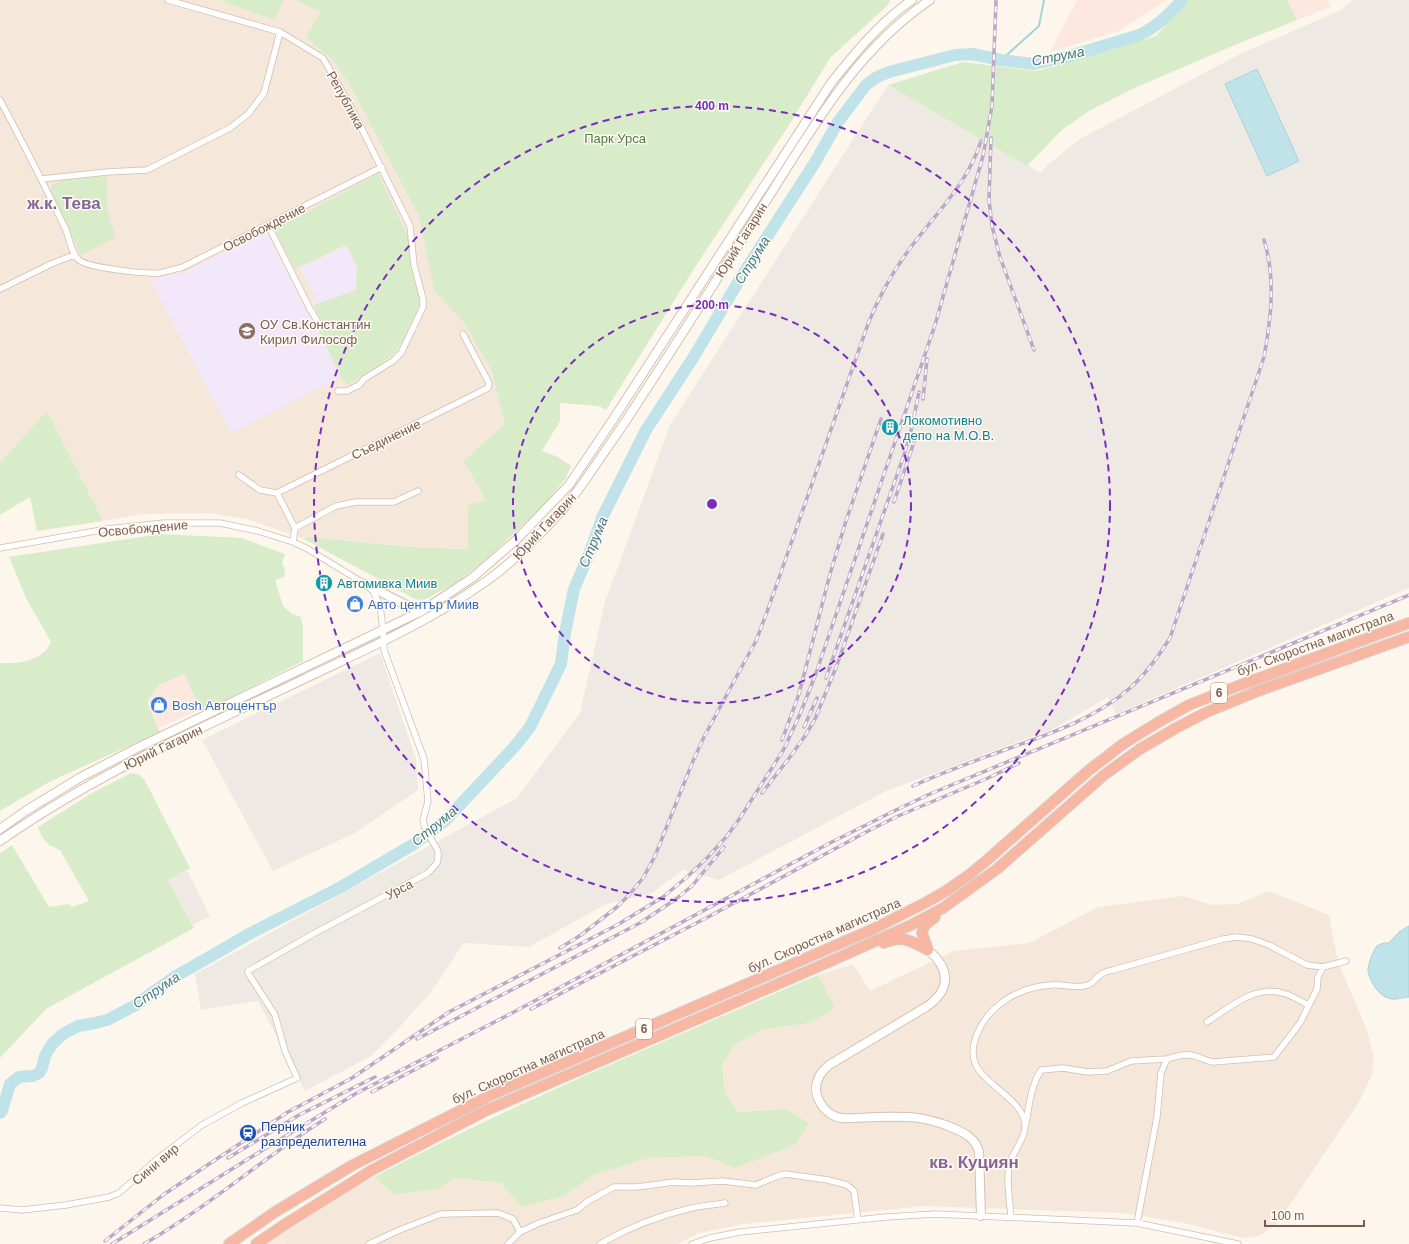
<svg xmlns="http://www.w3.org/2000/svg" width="1409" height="1244" font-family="Helvetica,sans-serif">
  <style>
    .residential { fill: #f5e8da }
    .commercial { fill: #fde8e0 }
    .industrial { fill: #efe9e4 }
    .education { fill: #f3e8fa }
    .green { fill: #d8ecc9 }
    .water { fill: #bfe3e8; stroke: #a5d3da }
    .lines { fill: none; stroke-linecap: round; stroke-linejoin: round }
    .stream { stroke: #a5d3da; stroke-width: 2 }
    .river { stroke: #bfe3e8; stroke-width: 12 }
    .street-casing { stroke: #d1beb0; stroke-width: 7 }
    .secondary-casing { stroke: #d6c0b0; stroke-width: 10 }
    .highway-casing { stroke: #dad1cd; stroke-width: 12 }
    .street { stroke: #fff; stroke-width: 5.5 }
    .secondary { stroke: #fff; stroke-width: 8 }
    .highway { stroke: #f7b7a3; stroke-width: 10 }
    .rail-casing { stroke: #b9a8c9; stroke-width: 3.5 }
    .rail { stroke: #fffaf3; stroke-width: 2; stroke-dasharray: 6; stroke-linecap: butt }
    .ring { fill: none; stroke: #7b2cbf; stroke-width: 2; stroke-dasharray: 7 5 }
    .labels { text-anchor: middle; stroke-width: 3; stroke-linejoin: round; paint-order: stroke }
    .shield { fill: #fffaf3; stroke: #a28b7f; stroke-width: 1 }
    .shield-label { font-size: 12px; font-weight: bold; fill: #7a5c4d }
    .street-label { font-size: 13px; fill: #7a5c4d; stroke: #fffaf3 }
    .park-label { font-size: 13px; fill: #537a41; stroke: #fffaf3 }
    .education-label { font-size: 13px; fill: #785e54; stroke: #fffaf3; text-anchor: start }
    .culture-label { font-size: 13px; fill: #0d838f; stroke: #fffaf3; text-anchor: start }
    .shop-label { font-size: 13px; fill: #366cbe; stroke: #fffaf3; text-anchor: start }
    .transit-label { font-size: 13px; fill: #164399; stroke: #fffaf3; text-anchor: start }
    .water-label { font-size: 14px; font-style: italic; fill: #437c86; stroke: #fffaf3 }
    .district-label { font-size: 17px; font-weight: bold; fill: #846695; stroke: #fffaf3 }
    .centre { fill: #7b2cbf; stroke: #fffaf3; stroke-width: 2 }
    .ring-label { font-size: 12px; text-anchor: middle; font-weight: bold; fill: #7b2cbf; stroke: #fffaf3; stroke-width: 3; stroke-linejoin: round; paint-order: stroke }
  </style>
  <rect width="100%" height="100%" fill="#fdf6ec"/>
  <path class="residential" d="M0,0h218l56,20 10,-20h11l25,12 -14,26 26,21 16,23 71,134 15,75 28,29 29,49 14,55 -42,37 23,39 -18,5v44l-57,-2 -102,-10 -5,2 -57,-20 -37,-6 -68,1 -39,7 -56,-110 -47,51z
    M1269,891l60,24 9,47 29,68 7,26 -2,19 -13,27 -82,122 -18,12 -16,2 -59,-15 -61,-10 -199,-7 -180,18 -45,9 -22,11h-392v-4l-5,-7 54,-35 40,-21 22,18 42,-6 16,-11 46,5 22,24 41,-11 31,-21 55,-17 56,-2 30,12 51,-59 -48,3 -13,-20 -3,-26 11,-20 28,-16 49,-7 25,-15 -17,-33 35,-11 17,27 84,-40 75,-8 69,-36 85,-11 29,9 25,-1z"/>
  <path class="commercial" d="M1077,0h89l-47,31 -69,21z
    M1287,0h41l3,7 -34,13z
    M182,671l19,38 -42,19 -13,-29 12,-18z
    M280,1233l5,7v4h-20z"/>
  <path class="industrial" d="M1353,0h56v588l-293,126 -8,-17 -53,31 -169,63 -167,89 -36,-10 -31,23 -48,12 -75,42 -65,-4 -33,49 -34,38 -26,26 -66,35 -47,-90 -57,9 -6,-36 322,-176 63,-85 25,-111 65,-177 218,-340 153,88 5,-7 34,-27 160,-85 99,-43z
    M380,653l36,106 2,31 -63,43 -82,38 -71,-131z
    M187,870l23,46 -17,9 -25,-45z"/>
  <path class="education" d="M266,232l75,145 -110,56 -78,-148 1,-7 28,-5 12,-5z
    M346,245l11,22 -1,23 -42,15 -2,-4 5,-2 -17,-31z"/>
  <path class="green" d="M218,0h66l-10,20z
    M295,0h595l-2,5 -58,53 -39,64 -94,142 -91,146 -7,-4 -39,-3v18l-18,30 16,6 13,9 -5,12 -24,29 -55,52 -31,24 -30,16 -9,1 -113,-61 5,-2 102,10 57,2v-44l18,-5 -23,-39 42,-37 -14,-55 -29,-49 -28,-29 -15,-75 -71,-134 -16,-23 -26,-21 14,-26z
    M1188,0h99l10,20 -67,27 -100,43 -41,21 -27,19 -35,36 -139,-81 75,-23 74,9 119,-35z
    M378,174l31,65 3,26 7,31v9l-7,18 -11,21 -6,8 -17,14 -31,19 -6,-8 -23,-49 5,-4 -9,-19 42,-15 1,-23 -11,-22 -51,24 -19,-37 -1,-3z
    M107,176v32l3,12 6,17 -35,18 -31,-64 3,-7 11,-4z
    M47,411l56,110 -66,10 -7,-34 -30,18v-53z
    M161,534l81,4 43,16 -3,9 3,7 -1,7 -9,3 8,26 9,8 9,3 2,11v33l-101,51 -18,-38 -25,11 -12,17 13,30 -111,50 -49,29v-148c19,1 43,-2 51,-21l-25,-44 -17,-41z
    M131,773l7,1 6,5 46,89 -22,12 26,48 -148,81 -46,49v-205l12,-8 37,62 20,-3 3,3 17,-6 -29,-51 -11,-5 -7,-8 -4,-10 54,-34z
    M818,975l17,33 -25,15 -49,7 -28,16 -11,20 3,26 13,20 48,-3 23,14 -13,21 -61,24 -30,-12 -56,2 -55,17 -31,21 -41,11 -22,-24 -46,-5 -16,11 -43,6 -21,-18c144,-76 294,-137 444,-202z"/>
  <path class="water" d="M1257,69l42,92 -32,15 -42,-92z
    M1409,926v71c-7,0 -14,4 -21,1 -10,-3 -18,-17 -20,-27 -1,-4 6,-23 9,-25 4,-3 8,-3 12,-3l10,-11z"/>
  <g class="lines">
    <path class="stream" d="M1001,60l38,-34 5,-26"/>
    <path class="river" d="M0,1113l2,-2 8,-27 9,-7 14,-1 6,-3 3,-5 3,-12 7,-12 11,-10 15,-8 17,-3 12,-3 27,-14 42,-30 30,-17 43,-25 92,-47 73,-43 31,-23 71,-76 14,-18 31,-63 4,-31 9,-44 15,-35 13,-36 44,-88 47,-72 50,-84 71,-110 24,-42 28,-37 11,-8 12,-5 66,-17 17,-1 29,6 33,4 36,-8 69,-21c18,-8 30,-21 43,-35"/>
    <defs>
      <path id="street" d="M168,0l112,32 43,26 29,51 58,117 4,39 9,34v8l-22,46 -8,8 -29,18 -5,6 -12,6h-9
        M0,100c23,43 45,86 66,130 4,10 5,23 13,30 9,8 67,14 80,13 8,-1 16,-4 24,-6l199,-100
        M42,179l65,-7 40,-2 83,-42 18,-14 16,-21 16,-61
        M268,225l42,84 9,15
        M0,289l51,-25 23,-9
        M239,475l21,15 17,3
        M295,528l41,-22 20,-4h38l24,-11
        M293,542l2,-14 -18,-35 211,-105 1,-5 -26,-49
        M0,548l107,-19 57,-6h56l38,8 35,11 13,6 59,36 8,7 7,14 3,25 1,20 40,109 4,42 -5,19 2,8 13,23v6l-1,6 -9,10 -115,61 -65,37v2l27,42 10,36 12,27 -55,25 -40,22 -46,35 -37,33 -10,4 -43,8 -44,5 -22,-2
        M1207,1022c23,-15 50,-39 79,-28 8,3 15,7 22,11
        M1026,1123c3,-18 5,-37 15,-53l22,-2 25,4 19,-1 24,-10 36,-2
        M1011,1217c-1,-15 -5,-36 -2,-51 2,-12 18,-29 16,-43 -3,-20 -31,-35 -43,-49 -11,-12 -11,-25 -5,-40 12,-29 42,-47 74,-49 11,-1 22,3 33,1 8,-1 10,-6 15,-10 3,-3 9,-5 14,-6l110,-31 14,-2 15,2 17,6 38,20 16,2
        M1137,1223l20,-106 4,-44 6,-14c9,-3 19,-6 28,-3 7,2 11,5 18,6l61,-5 26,-34 17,-34 1,-12 5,-10 23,-6
        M369,1244l33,-15 39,-15 57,-1 15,6 7,13
        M508,1244l12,-12 19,-9 38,-13 11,-9 26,-14h23l37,-5 16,1 33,-2 33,4 19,-8 10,-3 43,6 19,5 7,6 4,29
        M600,1244c28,-16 57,-28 88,-35 12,-3 25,-4 37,-6
        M692,1244l18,-6 30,-6 146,-15 49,-3 202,9 101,21"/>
      <path id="secondary" d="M365,584l55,28
        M0,829l27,-19 54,-33 56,-29 285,-137 50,-33 43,-37 54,-56 45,-67 217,-335c24,-30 49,-61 81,-83
        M0,841c94,-66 199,-112 302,-161 62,-30 127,-58 183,-98 26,-18 50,-42 71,-65 17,-18 30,-38 43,-57 19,-27 37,-54 54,-81 42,-65 84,-131 125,-197 43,-68 84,-136 152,-182
        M928,950c23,19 23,40 -2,57l-97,58c-4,4 -8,7 -10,12 -9,17 5,39 23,41 11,1 23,-1 34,-1 31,-1 49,-1 77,11 12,5 23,11 26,24l2,64"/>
      <path id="highway" d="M884,943c21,-8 26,-2 44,7
        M928,950l-6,-17 3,-8 10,-8
        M229,1244l46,-32 78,-47 138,-70 380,-165 54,-27 21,-12 23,-16 18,-15 101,-89 35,-27 34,-21 32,-18 46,-18 174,-64
        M256,1244l31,-21 85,-53 113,-59 346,-150 80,-36 32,-17 54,-39 107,-94 36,-26 36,-21 31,-16 51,-21 151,-54"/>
    </defs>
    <use href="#street" class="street-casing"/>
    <use href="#secondary" class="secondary-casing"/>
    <use href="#highway" class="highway-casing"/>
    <use href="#street" class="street"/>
    <use href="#secondary" class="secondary"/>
    <use href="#highway" class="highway"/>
    <defs>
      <path id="rail" d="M991,138l-2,62 3,26 8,31 34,93
        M923,399l4,-40
        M894,502l20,-60
        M826,678l79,-226 6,-21 8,-39
        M804,727l13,-29
        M782,740l17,-46 31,-120 16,-53 35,-102
        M913,786c32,-15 65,-26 97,-38 42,-15 86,-30 120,-60 16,-14 28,-31 40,-50l94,-281c7,-39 12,-78 0,-117
        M762,793l28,-36 15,-21 10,-17 22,-54 46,-131
        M560,948l21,-13 36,-28 12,-12 14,-17 12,-22 38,-95 11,-24 42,-78 10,-18 11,-29 101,-288c11,-28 25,-53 43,-77 26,-35 57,-64 70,-106
        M531,1009l177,-92 162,-87 28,-14 88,-37 33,-16
        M417,1039l223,-116 36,-24 16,-13 32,-39
        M372,1092l65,-34
        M228,1158l71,-43 76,-38
        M105,1241l58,-46 49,-33 76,-50 64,-34 97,-66 168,-87 46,-28 24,-20 20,-19 20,-22 13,-18 44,-69 16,-35 15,-38 120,-351 48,-169 9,-50 4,-106
        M112,1244l136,-85 107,-65 157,-81 316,-169 68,-34 34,-16 479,-199
        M144,1244c64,-37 119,-86 181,-125"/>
    </defs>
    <use href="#rail" class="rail-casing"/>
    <use href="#rail" class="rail"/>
  </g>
  <g class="ring">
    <circle cx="712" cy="504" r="199"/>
    <circle cx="712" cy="504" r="398"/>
  </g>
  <defs>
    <symbol id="school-disc" viewBox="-11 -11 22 22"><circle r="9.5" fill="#8d6e63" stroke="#fffaf3"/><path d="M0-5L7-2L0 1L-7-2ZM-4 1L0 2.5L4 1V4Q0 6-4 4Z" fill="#fff"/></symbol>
    <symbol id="building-disc" viewBox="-11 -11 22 22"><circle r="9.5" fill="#0f9aa8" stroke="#fffaf3"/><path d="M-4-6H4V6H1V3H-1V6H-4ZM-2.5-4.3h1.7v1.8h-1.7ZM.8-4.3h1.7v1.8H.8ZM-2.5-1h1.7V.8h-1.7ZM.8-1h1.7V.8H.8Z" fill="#fff"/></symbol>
    <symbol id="shop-disc" viewBox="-11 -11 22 22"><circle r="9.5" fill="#3f7fe0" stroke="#fffaf3"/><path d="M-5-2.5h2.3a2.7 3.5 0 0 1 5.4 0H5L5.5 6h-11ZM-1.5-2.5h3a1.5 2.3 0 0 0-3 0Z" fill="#fff"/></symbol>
    <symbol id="station-disc" viewBox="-11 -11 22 22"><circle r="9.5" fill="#1a4fb4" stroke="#fffaf3"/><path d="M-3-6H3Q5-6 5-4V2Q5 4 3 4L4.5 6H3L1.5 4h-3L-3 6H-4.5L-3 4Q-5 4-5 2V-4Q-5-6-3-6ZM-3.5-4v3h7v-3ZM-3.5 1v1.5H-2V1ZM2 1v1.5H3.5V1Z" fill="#fff"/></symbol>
  </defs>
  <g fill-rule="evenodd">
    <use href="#school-disc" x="237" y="321" width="20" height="20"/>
    <use href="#building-disc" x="880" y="417" width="20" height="20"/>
    <use href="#building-disc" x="314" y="573" width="20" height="20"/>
    <use href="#shop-disc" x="345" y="594" width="20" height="20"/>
    <use href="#shop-disc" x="149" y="695" width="20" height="20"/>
    <use href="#station-disc" x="238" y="1123" width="20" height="20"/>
  </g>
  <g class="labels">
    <g class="shield">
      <rect x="1211" y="683" width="16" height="20" rx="3"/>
      <rect x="636" y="1019" width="16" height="20" rx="3"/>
    </g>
    <g class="shield-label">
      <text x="1219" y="697">6</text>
      <text x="644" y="1033">6</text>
    </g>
    <g class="street-label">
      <text transform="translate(346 100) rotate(61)" y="5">Република</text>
      <text transform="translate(264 227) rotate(-27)" y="5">Освобождение</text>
      <text transform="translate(741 240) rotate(-58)" y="5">Юрий Гагарин</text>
      <text transform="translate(386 439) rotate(-26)" y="5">Съединение</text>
      <text transform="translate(544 526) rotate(-47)" y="5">Юрий Гагарин</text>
      <text transform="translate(143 528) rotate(-5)" y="5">Освобождение</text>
      <text transform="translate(1315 643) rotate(-20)" y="5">бул. Скоростна магистрала</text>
      <text transform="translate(163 747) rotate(-26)" y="5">Юрий Гагарин</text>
      <text transform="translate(399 889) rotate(-27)" y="5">Урса</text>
      <text transform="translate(824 935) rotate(-24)" y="5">бул. Скоростна магистрала</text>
      <text transform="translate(528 1066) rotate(-24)" y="5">бул. Скоростна магистрала</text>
      <text transform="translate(155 1164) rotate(-40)" y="5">Сини вир</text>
    </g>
    <g class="park-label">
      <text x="615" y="143">Парк Урса</text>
    </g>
    <g class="education-label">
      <text x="260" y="329">ОУ Св.Константин<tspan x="260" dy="15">Кирил Философ</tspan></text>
    </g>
    <g class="culture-label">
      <text x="903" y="425">Локомотивно<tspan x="903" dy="15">депо на М.О.В.</tspan></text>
      <text x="337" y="588">Автомивка Миив</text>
    </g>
    <g class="shop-label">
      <text x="368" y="609">Авто център Миив</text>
      <text x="172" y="710">Bosh Автоцентър</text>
    </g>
    <g class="transit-label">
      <text x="261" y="1131">Перник<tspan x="261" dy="15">разпределителна</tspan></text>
    </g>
    <g class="water-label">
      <text transform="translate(1058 56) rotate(-11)" y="5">Струма</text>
      <text transform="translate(752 260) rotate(-58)" y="5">Струма</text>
      <text transform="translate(593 542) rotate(-67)" y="5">Струма</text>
      <text transform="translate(434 826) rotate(-39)" y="5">Струма</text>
      <text transform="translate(156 990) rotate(-34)" y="5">Струма</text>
    </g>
    <g class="district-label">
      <text x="64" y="209">ж.к. Тева</text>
      <text x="974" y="1168">кв. Куциян</text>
    </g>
  </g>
  <circle cx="712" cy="504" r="6" class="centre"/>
  <g class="ring-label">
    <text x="712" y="110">400 m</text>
    <text x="712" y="309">200 m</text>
  </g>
  <path d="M1265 1220v6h99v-6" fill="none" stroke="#7a5c4d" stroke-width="2"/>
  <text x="1271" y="1220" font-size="12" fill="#7a5c4d" stroke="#fffaf3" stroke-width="3" paint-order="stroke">100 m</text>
</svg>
